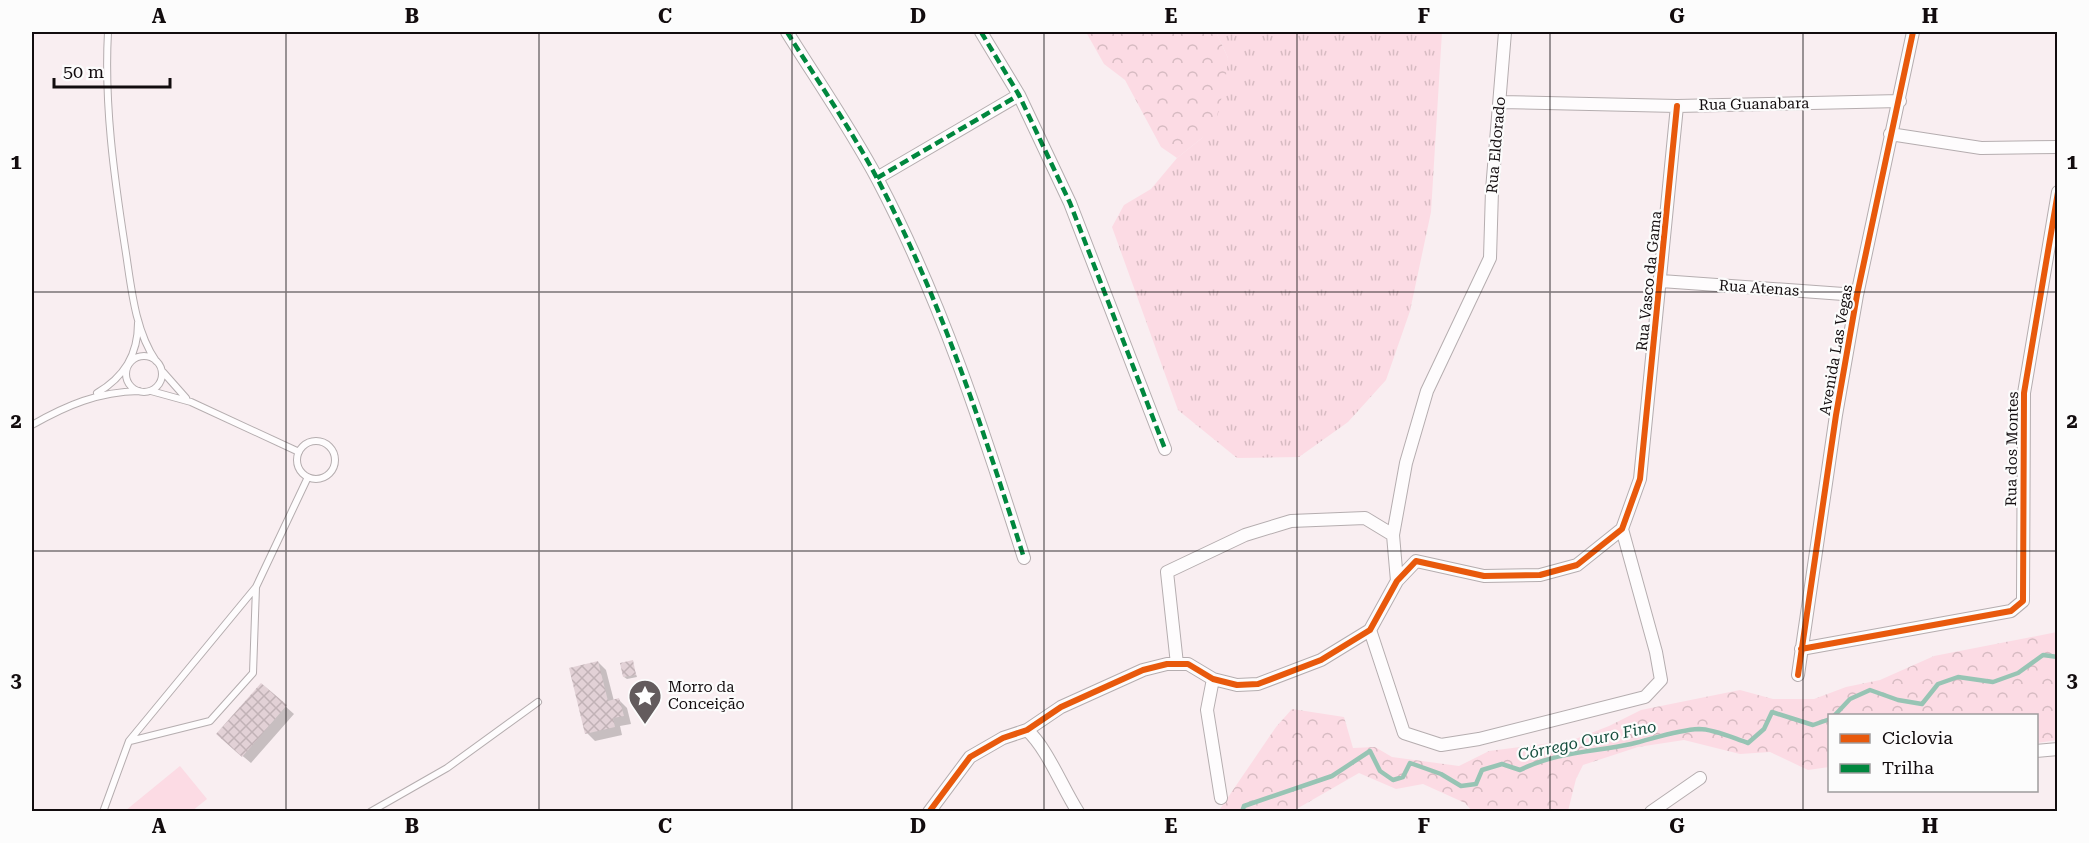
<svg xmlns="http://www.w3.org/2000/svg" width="2089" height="843" font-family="'Roboto Serif',serif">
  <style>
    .grass { fill: url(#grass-tufts) }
    .forest { fill: url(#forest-crowns) }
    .park { fill: #fcdbe4 }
    .shadow { fill: #0003 }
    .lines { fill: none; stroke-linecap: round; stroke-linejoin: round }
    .stream { stroke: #97c4b4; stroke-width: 4.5 }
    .building { fill: url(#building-cross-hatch) }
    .service-casing { stroke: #b5adaf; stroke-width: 8 }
    .minor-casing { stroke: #b5adaf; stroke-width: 14 }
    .service { stroke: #fefcfd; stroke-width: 6 }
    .minor { stroke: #fefcfd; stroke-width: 12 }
    .quiet { stroke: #00873e; stroke-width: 4.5; stroke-dasharray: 9 4.5; stroke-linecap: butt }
    .cycleway-casing { stroke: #fcfcfc; stroke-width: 10 }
    .cycleway { stroke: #e8590c; stroke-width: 6 }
    .grid { fill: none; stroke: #120c0e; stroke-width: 1.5; stroke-opacity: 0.55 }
    .labels { text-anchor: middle; stroke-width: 4.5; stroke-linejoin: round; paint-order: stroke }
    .street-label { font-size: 15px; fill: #120c0e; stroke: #fcfcfc }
    .poi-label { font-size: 15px; fill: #120c0e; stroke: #fcfcfc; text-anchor: start }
    .water-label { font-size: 16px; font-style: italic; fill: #154e3e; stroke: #fcfcfc }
    .neatline { fill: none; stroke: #120c0e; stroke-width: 2 }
    .grid-label { font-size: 20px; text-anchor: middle; font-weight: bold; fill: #120c0e }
  </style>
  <defs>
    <pattern id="grass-tufts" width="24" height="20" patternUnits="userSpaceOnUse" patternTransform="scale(1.5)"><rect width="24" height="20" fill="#fcdbe4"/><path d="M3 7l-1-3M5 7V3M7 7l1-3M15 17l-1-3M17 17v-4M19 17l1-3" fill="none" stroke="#d7bbc2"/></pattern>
    <pattern id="forest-crowns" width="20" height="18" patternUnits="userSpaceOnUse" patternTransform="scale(1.5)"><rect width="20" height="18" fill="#fcdbe4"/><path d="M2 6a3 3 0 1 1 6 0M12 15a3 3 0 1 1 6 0" fill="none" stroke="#d7bbc2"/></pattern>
    <pattern id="building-cross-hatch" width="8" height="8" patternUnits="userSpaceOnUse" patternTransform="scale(1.5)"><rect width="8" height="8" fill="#e2d1d6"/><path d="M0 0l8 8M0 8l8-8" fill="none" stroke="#c1b2b6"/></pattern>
  </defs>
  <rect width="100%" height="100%" fill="#f9eef1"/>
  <path class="grass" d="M1216,32h226l-11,180 -21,99 -24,69 -38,42 -49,35 -62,1 -59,-48 -66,-183 12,-22 27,-16 26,-31 25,-20 26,-80z"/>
  <path class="forest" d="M1086,32h130l12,26 -3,26 -8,32 -15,22 -25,20 -16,-11 -36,-67 -21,-16z
    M2057,632v108l-20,3 -1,-27h-206l-1,51 -21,3 -38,-18 -30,2 -56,-14 -46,7 -55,18 -7,14 -8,32h-96l-7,-8 -42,-19 -27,5 -37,-16 -66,38 -75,1 58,-85 16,-18 52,8 9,31 22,-1 17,10 67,9 30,-15 84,-11 36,-14 32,-16 99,-20 33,9h41l32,-12 34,-7 54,-24z"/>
  <path class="park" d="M180,766l27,33 -15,12h-67z"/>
  <path class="shadow" d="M598,662l8,8 8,31 5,-1 8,8 4,16 -11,2 2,9 -27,6 -8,-8z
    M632,662l5,15 -10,2 -3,-2z
    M261,685l33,29 -43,49 -25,-21z"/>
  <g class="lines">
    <path class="stream" d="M1834,716l16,-17 20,-9 28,10 24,4 16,-20 20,-7 35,5 25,-9 25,-18 15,2
      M1242,812l2,-6 88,-30 38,-25 10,20 13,9 10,-3 7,-14 31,11 20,12 15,-2 6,-14 20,-6 18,6c36,-18 73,-18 111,-26 22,-5 45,-14 68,-15 15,0 34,9 49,14l16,-14 8,-17 41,13 17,-6"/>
  </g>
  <path class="building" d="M633,660l3,15 -13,2 -3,-14z
    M598,661l10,40 11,-3 5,18 -11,2 2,9 -30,7 -16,-66z
    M261,683l26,22 -45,52 -26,-23z"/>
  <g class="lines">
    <defs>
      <path id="service" d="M108,32c-4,71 6,144 17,215 6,37 9,82 31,114
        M126 374a18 18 0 1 1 36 0a18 18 0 1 1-36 0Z
        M163,372l23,26
        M151,391l40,11 108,50
        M97,393c27,-16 41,-38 41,-70
        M32,425c35,-20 66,-33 107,-34
        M297 460a19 19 0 1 1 38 0a19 19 0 1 1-38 0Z
        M130,741l80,-20 43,-48 3,-86
        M103,812l26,-71 127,-154 52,-110
        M370,812l77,-44 91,-66"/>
      <path id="minor" d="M787,32c30,48 64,97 91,148 63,120 105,249 146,378
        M981,32l38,63 51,108 95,246
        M1500,102l177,4 223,-5
        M1890,134l91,14 77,-1
        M877,178l142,-83
        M1661,281l196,14
        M1393,535l13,-72 21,-72 63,-133 2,-68 13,-158
        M1370,630l34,103 37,12 38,-6 166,-42 16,-17 -5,-28 -34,-123
        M1801,649l210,-38 12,-10 1,-208 34,-201
        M1177,664l-10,-92 78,-37 46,-14 74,-3 28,17 4,46
        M1798,675l38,-260 21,-120 56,-263
        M1213,679l-6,31 14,88
        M1027,730c20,18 35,57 51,82
        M2036,751l22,-2
        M929,812l41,-55 33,-19 24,-8 34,-23 82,-37 24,-6h21l25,15 24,6 21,-1 63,-24 49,-30 27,-49 19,-20 68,15 56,-1 37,-10 45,-36 18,-50 37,-373
        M1651,812l49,-34"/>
    </defs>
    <use href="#service" class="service-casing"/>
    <use href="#minor" class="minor-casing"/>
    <use href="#service" class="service"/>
    <use href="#minor" class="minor"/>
    <path class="quiet" d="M787,32c30,48 64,97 91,148 63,120 105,249 146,378
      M981,32l38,63 51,108 95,246
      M877,178l142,-83"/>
    <defs>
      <path id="cycleway" d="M1801,649l210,-38 12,-10 1,-208 34,-201
        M1798,675l38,-260 21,-120 56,-263
        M929,812l41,-55 33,-19 24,-8 34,-23 82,-37 24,-6h21l25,15 24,6 21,-1 63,-24 49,-30 27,-49 19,-20 68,15 56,-1 37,-10 45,-36 18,-50 37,-373"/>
    </defs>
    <use href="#cycleway" class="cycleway-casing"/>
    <use href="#cycleway" class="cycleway"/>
  </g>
  <path class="grid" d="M286,32v780M539,32v780M792,32v780M1044,32v780M1297,32v780M1550,32v780M1803,32v780M32,292h2026M32,551h2026"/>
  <defs>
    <symbol id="sight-pin" viewBox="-11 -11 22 30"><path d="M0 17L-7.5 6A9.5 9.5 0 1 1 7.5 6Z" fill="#635b5d" stroke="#fcfcfc"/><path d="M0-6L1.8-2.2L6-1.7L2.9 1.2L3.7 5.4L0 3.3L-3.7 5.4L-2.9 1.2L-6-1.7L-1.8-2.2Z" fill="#fff"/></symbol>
  </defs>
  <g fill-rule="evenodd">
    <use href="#sight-pin" x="626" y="677" width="38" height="52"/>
  </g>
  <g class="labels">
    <g class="street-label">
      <text transform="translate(1754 104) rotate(-1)" y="5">Rua Guanabara</text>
      <text transform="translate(1496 145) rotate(-85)" y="5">Rua Eldorado</text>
      <text transform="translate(1649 281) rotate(-84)" y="5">Rua Vasco da Gama</text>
      <text transform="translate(1759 288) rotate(4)" y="5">Rua Atenas</text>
      <text transform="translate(1836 350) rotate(-80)" y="5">Avenida Las Vegas</text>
      <text transform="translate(2012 449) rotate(-89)" y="5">Rua dos Montes</text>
    </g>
    <g class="poi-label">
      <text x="668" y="692">Morro da<tspan x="668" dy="17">Conceição</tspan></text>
    </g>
    <g class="water-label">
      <text transform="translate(1587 740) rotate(-12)" y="6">Córrego Ouro Fino</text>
    </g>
  </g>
  <rect width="2089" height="843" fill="none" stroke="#fcfcfc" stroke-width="66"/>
  <rect x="1828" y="714" width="210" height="78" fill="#fcfcfc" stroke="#9e9c9d" stroke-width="1.5"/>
  <rect x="1840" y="734" width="30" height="9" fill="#e8590c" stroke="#9e9c9d" stroke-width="1.5"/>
  <text x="1882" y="744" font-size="18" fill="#120c0e">Ciclovia</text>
  <rect x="1840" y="764" width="30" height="9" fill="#00873e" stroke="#9e9c9d" stroke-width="1.5"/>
  <text x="1882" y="774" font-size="18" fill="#120c0e">Trilha</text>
  <path d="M54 78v9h116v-9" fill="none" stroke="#120c0e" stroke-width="3"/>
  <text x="63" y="78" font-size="18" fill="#120c0e" stroke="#fcfcfc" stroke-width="4.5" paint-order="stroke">50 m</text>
  <rect x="33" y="33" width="2023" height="777" class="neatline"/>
  <g class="grid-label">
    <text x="159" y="23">A</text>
    <text x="412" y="23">B</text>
    <text x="665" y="23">C</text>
    <text x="918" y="23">D</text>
    <text x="1171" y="23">E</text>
    <text x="1424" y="23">F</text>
    <text x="1677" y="23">G</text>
    <text x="1930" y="23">H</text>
    <text x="16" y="169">1</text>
    <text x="2072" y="169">1</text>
    <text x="16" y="428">2</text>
    <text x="2072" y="428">2</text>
    <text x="16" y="687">3</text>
    <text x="2072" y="687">3</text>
    <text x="159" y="833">A</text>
    <text x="412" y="833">B</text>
    <text x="665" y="833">C</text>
    <text x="918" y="833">D</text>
    <text x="1171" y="833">E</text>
    <text x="1424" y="833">F</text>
    <text x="1677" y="833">G</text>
    <text x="1930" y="833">H</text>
  </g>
</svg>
